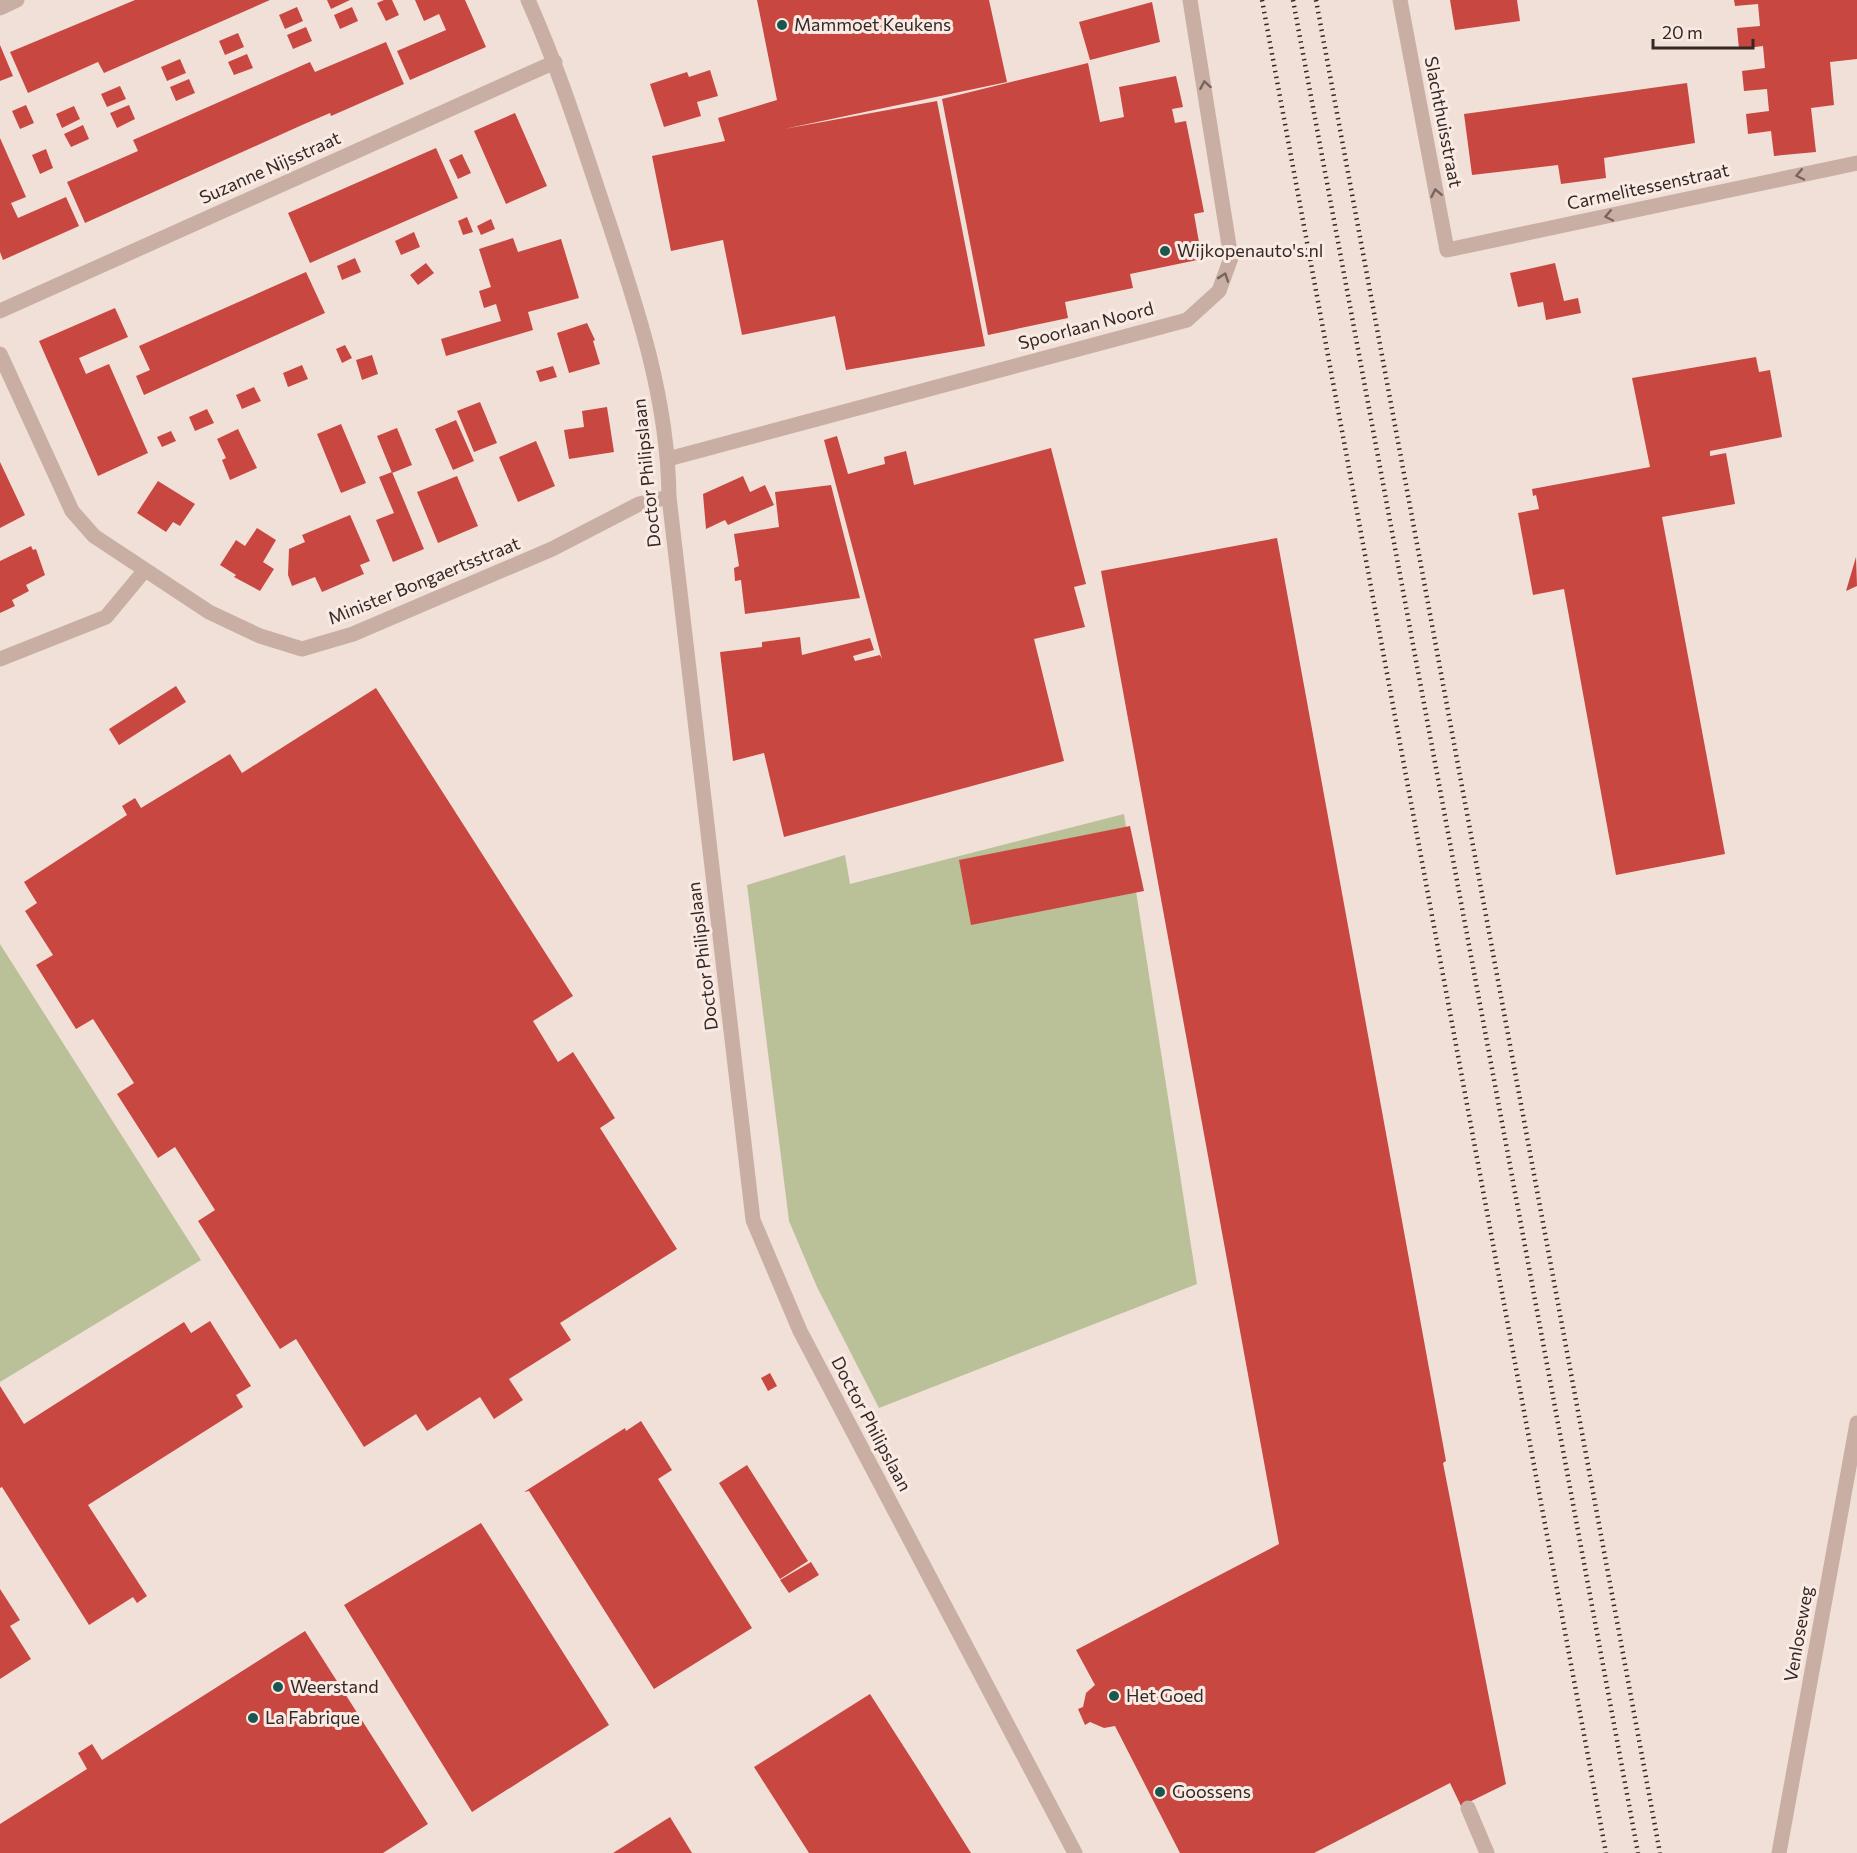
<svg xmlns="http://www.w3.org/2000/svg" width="1857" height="1853" font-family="Commissioner,sans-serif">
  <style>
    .green { fill: #bac098 }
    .building { fill: #c84740 }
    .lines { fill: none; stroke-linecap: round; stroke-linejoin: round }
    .minor { stroke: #c9aea4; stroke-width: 15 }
    .tertiary { stroke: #c9aea4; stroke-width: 15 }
    .rail { stroke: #342826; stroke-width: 4.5; stroke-dasharray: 1.5 4.5; stroke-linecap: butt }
    .oneway { stroke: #77645f }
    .poi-dot { fill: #1b564f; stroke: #f9ebe4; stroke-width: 2 }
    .labels { text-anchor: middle; stroke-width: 6; stroke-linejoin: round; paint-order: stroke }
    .poi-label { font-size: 18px; fill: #342826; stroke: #f9ebe4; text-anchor: start }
    .street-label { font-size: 18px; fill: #342826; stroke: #f9ebe4 }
  </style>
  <rect width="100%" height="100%" fill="#f1e0d8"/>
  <path class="green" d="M1124,814l73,470 -318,124 -62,-121 -28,-66 -42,-336 98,-30 5,29z
    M0,944l201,316 -201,122z"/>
  <path class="building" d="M135,0h135l-166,73 -6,-11 -70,31 -18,-41z
    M327,0h23l-19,9z
    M384,0h8l7,15 -13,6 -9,-18z
    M415,0h50l21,47 -76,33 -13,-29 49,-21 -7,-16 -15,7z
    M757,0h232l18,82 -223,47 153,-28 48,245 -139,24 -11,-54 -93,19 -19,-95 -52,11 -19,-95 73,-15 -7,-23 59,-18z
    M1450,0h67l3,21 -65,9z
    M1734,0h123v59l-27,3 4,43 -23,3 5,44 -42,4 -3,-25 -23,3 -2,-20 23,-3 -2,-22 -23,2 -2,-20 23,-3 -2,-22 -24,3 -2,-21 23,-2 -2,-22 -23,2z
    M1152,2l8,40 -70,18 -11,-38z
    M297,7l6,14 -18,8 -6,-14z
    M352,7l6,14 -18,8 -6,-14z
    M306,27l6,14 -19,8 -6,-14z
    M238,33l6,14 -19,8 -6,-14z
    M386,42l18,42 -73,32 -1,-3 -28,12 -217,98 -18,-41 71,-31 -5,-11 177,-78 5,10z
    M0,45l13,31 -13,5z
    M247,54l6,14 -19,7 -6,-13z
    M180,59l6,14 -19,8 -6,-14z
    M1088,63l12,59 24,-5 -5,-30 57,-11 7,31 -11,2 3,14 11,-2 18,91 -10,2 8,45 -72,15 3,14 -68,14 3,16 -80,17 -46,-236z
    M710,70l8,26 -21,6 4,14 -37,11 -14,-43 37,-12 2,5z
    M189,79l6,14 -19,8 -6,-14z
    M1687,83l8,60 -91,15 2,20 -45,6 -3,-19 -86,10 -8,-61z
    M120,86l6,13 -19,8 -6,-13z
    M26,105l8,18 -14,6 -8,-18z
    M129,105l6,14 -18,9 -7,-15z
    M74,106l6,13 -18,9 -6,-14z
    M515,113l32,73 -41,18 -32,-73z
    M83,125l6,14 -18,8 -7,-13z
    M0,138l26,59 -15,6 7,15 48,-21 13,29 -76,34 -3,-8z
    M436,148l22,50 -148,65 -22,-50z
    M46,149l7,19 -13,6 -8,-19z
    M462,154l9,19 -13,6 -9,-19z
    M467,217l6,15 -10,3 -5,-14z
    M491,219l4,10 -14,6 -4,-9z
    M414,232l6,15 -19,8 -6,-14z
    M513,238l5,14 43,-13 18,59 -51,14 5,18 -87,26 -5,-17 60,-18 -5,-17 -12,4 -5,-17 12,-4 -12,-38z
    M355,258l6,14 -19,8 -5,-14z
    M426,263l8,10 -16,12 -8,-10z
    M1555,263l9,38 14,-3 3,15 -35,7 -3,-18 -25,5 -8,-34z
    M306,272l19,41 -181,82 -8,-19 14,-6 -11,-24z
    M115,308l13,29 -49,21 7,16 23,-10 39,89 -50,23 -59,-135z
    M587,323l8,17 -2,1 7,23 -31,9 -12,-40z
    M345,345l7,13 -10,5 -6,-14z
    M372,355l6,19 -16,6 -6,-20z
    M1756,357l3,15 11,-2 12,67 -72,14v5l16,-3 9,51 -73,13 63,337 -109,21 -52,-286 -31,6 -15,-82 21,-4 -3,-14 -3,1 -1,-7 118,-22 -18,-89z
    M302,365l6,14 -20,8 -5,-14z
    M553,366l4,11 -17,5 -4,-11z
    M254,387l7,14 -19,8 -6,-14z
    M480,402l17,41 -23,9 -17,-41z
    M607,407l7,45 -45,7 -5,-29 20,-3 -2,-16z
    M207,409l7,14 -19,8 -6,-14z
    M456,420l18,41 -21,9 -18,-41z
    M341,424l25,59 -25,10 -24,-59z
    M397,428l15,37 -20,8 -15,-37z
    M238,429l19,39 -27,12 -8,-20 4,-2 -9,-19z
    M171,431l5,10 -14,6 -5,-10z
    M837,436l11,38 37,-10 -1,-7 22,-6 8,34 137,-37 35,136 -12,3 11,40 -51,12 30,122 -280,76 -20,-84 -31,8 -13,-109 42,-5v-5l38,-5 2,18 68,-17 4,12 -21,6 2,5 25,-6 2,4 -58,-219z
    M536,441l19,45 -37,16 -19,-45z
    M0,462l25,53 -25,13z
    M392,472l32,77 -31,13 -17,-42 18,-7 -15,-36z
    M457,476l21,50 -40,17 -21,-51z
    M743,476l7,16 15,-7 9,20 -46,20 -3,-5 -19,9 -3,-35z
    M158,481l37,23 -15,22 -7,-4 -7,10 -29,-19z
    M831,485l29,113 -115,16 -4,-34 -6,1 -1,-13 5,-2 -5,-32 45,-7 -4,-35z
    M350,515l20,46 -10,4 4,9 -42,18 -7,-15 -23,9 -4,-11 1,-26 16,-7 -3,-7z
    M257,528l19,12 -13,22 11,7 -14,22 -26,-14 2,-2 -16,-10 16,-25 9,6z
    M1277,538l169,923 -3,2 63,321 -45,22 -11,-23 -136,70h-134l-65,-127 -11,2 -14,-6 -5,3 -7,-16 5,-2 3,-14 9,-8 -19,-35 203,-106 -178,-973z
    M31,546l2,4 3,-1 9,26 -19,10 3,6 -17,9 3,6 -15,7v-52z
    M1856,557l1,29 -11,5z
    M176,686l10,16 -67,43 -10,-16z
    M376,688l197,308 -40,25 25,41 15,-10 42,66 -15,10 77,121 -117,74 11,17 -62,39 14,21 -29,19 -14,-22 -53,34 -11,-17 -52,33 -68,-108 -16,10 -82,-128 17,-11 -40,-63 -17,11 -41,-64 17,-11 -41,-64 -17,10 -40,-64 17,-10 -28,-44 12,-8 -13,-21 103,-67 -5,-9 13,-8 6,10 89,-54 12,19z
    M1130,826l14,65 -173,34 -12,-65z
    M210,1321l41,65 -15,9 7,12 -155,98 59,91 -10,7 -4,-6 -44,28 -87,-138 -2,1v-102l24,38 160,-102 7,11z
    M770,1373l7,13 -9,5 -7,-13z
    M641,1421l31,49 -14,9 94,149 -98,61 -125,-198 -5,1 101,-64 1,3z
    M747,1465l61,96 -28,18 -61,-96z
    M481,1523l128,202 -137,87 -128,-207z
    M811,1562l8,13 -30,18 -9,-13z
    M0,1589l20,31 -10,6 21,33 -31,20z
    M305,1631l123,193 -45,29h-383v-29l87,-55 -9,-16 14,-9 10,16z
    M870,1694l50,78 51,81h-162l-55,-86z
    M670,1817l22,36h-79z"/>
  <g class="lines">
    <path class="minor" d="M528,0c30,67 52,136 75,205 32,96 65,190 66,292l84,723 47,111 275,522
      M1400,0l47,250 410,-87
      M0,8l17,-8
      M0,311l555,-249
      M0,354l72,157 22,25 115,76 51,24 42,13 51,-15 199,-85 87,-45 30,-7
      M668,459l519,-139 32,-29 12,-33 -41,-258
      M0,659l106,-42 39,-47
      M1468,1808l19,45"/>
    <path class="tertiary" d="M1779,1853l78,-430"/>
    <path class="rail" d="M1262,0l344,1853
      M1293,0l345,1853
      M1316,0l344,1853"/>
  </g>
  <defs><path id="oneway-chevron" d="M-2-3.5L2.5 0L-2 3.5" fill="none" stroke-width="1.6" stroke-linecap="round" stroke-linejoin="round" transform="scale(1.5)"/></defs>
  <g class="oneway">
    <use href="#oneway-chevron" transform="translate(1205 85) rotate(-100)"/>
    <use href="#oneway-chevron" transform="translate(1800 175) rotate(168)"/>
    <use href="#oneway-chevron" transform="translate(1436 193) rotate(-101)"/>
    <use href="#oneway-chevron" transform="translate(1609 216) rotate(168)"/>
    <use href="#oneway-chevron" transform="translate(1224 277) rotate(-71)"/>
  </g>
  <g class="poi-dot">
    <circle cx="782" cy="25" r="6"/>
    <circle cx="1165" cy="251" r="6"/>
    <circle cx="278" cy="1687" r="6"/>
    <circle cx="1114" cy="1696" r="6"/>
    <circle cx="253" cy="1718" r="6"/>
    <circle cx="1160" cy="1792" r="6"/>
  </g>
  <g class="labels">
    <g class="poi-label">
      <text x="794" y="31">Mammoet Keukens</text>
      <text x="1177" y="257">Wijkopenauto's.nl</text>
      <text x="290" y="1693">Weerstand</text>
      <text x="1126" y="1702">Het Goed</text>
      <text x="265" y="1724">La Fabrique</text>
      <text x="1172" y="1798">Goossens</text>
    </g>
    <g class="street-label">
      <text transform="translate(1443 122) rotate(79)" y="6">Slachthuisstraat</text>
      <text transform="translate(270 168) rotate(-24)" y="6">Suzanne Nijsstraat</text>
      <text transform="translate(1648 187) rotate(-12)" y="6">Carmelitessenstraat</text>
      <text transform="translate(1086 326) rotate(-15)" y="6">Spoorlaan Noord</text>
      <text transform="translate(647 473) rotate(-96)" y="6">Doctor Philipslaan</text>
      <text transform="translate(424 581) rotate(-22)" y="6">Minister Bongaertsstraat</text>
      <text transform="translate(703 956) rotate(-97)" y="6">Doctor Philipslaan</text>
      <text transform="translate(871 1424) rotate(62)" y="6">Doctor Philipslaan</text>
      <text transform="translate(1799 1634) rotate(-80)" y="6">Venloseweg</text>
    </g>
  </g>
  <path d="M1653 39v9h100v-9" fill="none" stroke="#342826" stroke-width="3"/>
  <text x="1662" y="39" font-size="18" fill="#342826" stroke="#f9ebe4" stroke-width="4.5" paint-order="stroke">20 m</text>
</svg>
